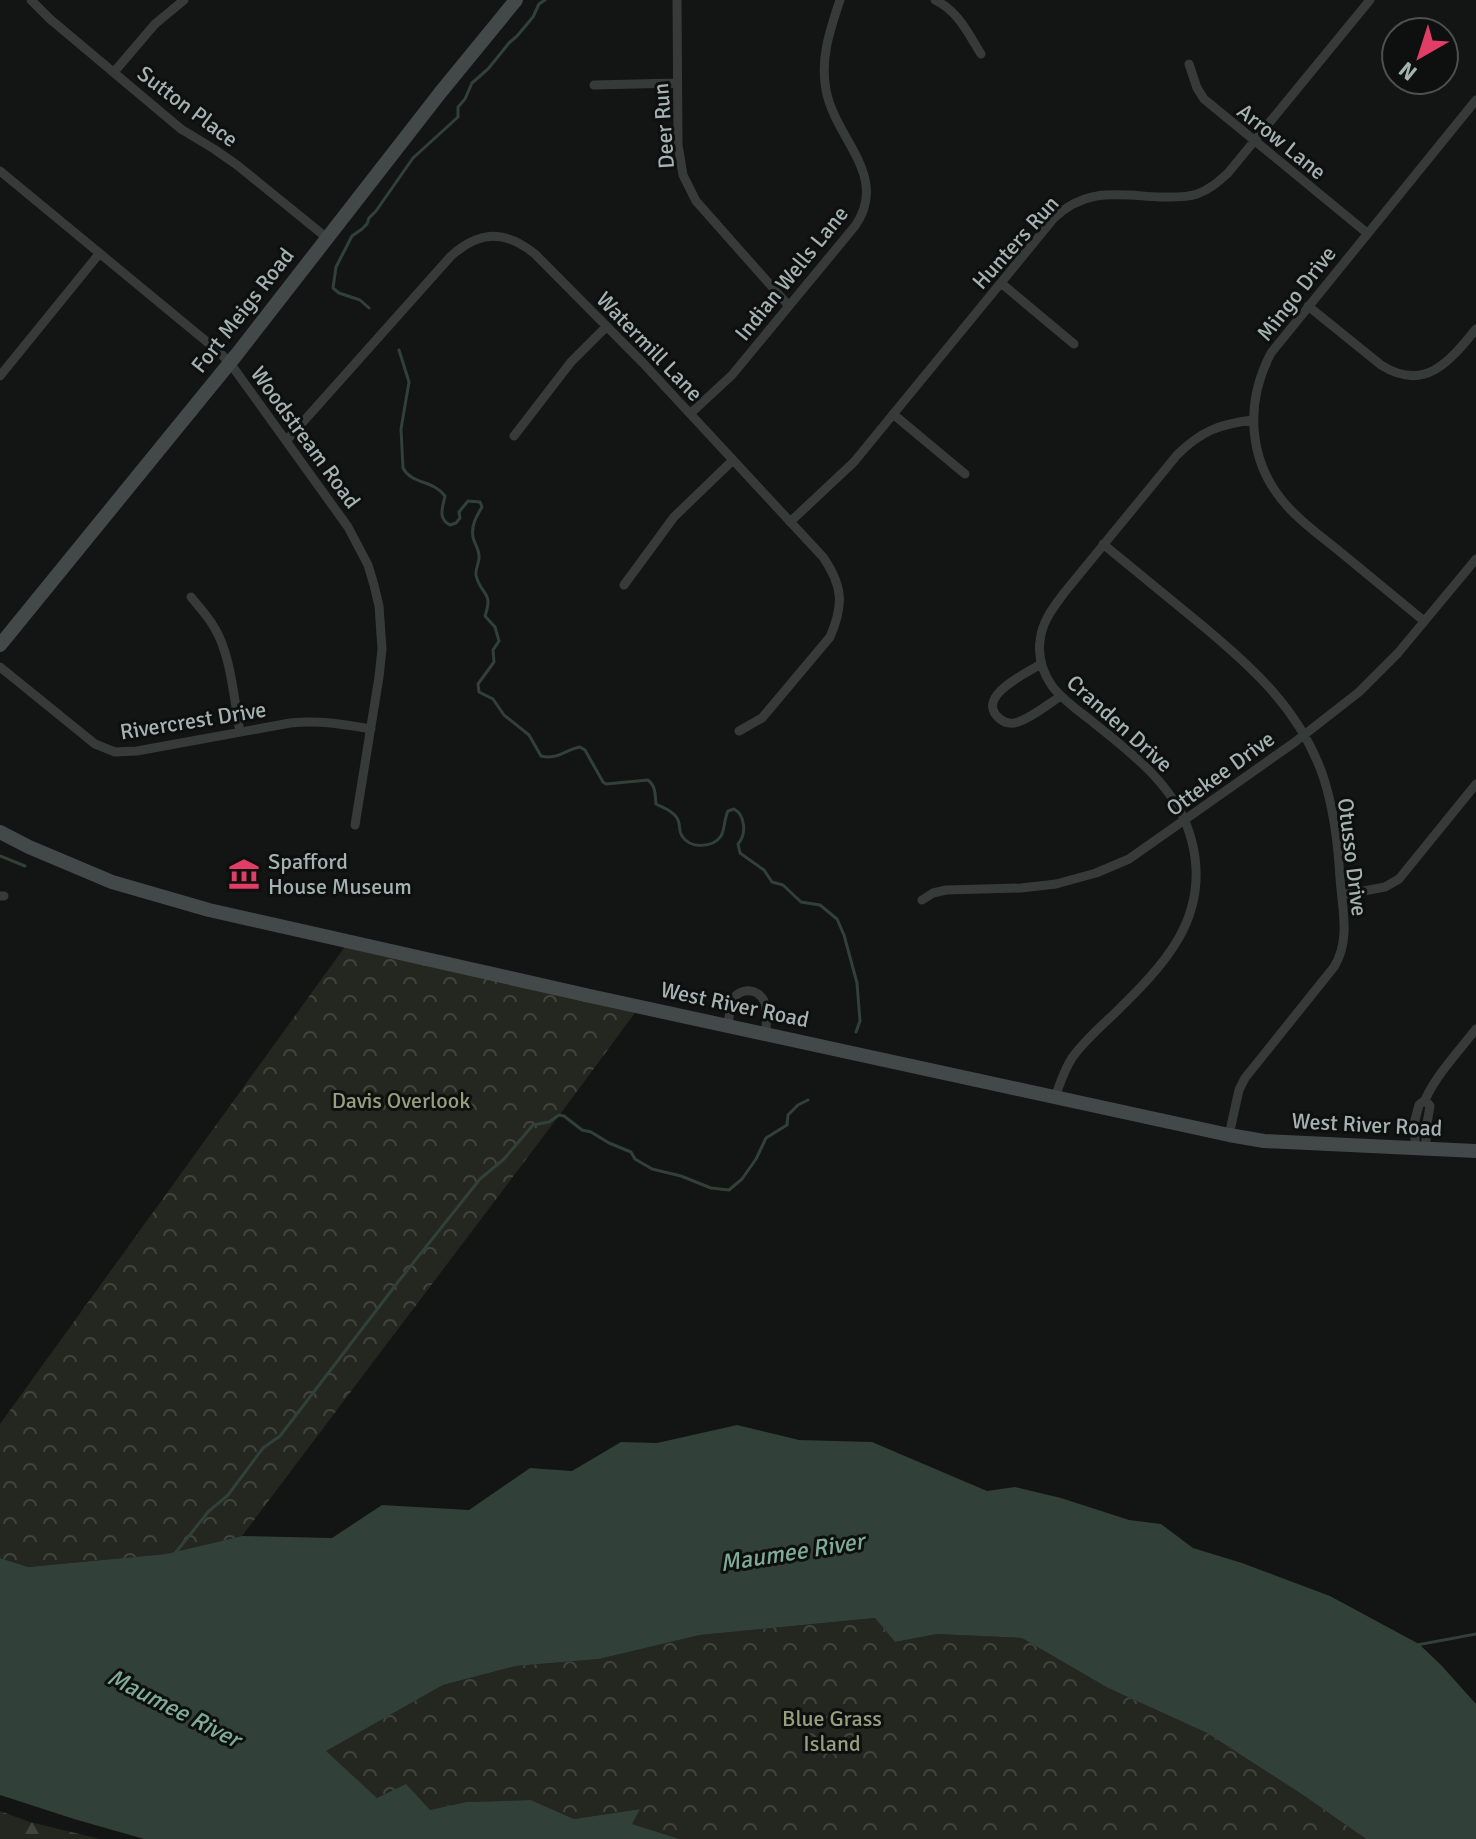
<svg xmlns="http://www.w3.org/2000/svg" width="1476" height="1839" font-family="Signika,sans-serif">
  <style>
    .forest { fill: url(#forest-firs) }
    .park { fill: url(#park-crowns) }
    .water { fill: #314039 }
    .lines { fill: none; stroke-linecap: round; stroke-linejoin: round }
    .stream { stroke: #314039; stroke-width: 3 }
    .street { stroke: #363b3a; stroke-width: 9 }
    .secondary { stroke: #424948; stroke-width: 14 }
    .labels { text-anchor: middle; stroke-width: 6; stroke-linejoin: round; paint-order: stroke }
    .street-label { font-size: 22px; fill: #a5b3b0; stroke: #0e0f0f }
    .poi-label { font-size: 22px; fill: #a5b3b0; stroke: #0e0f0f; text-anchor: start }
    .park-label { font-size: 22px; fill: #989d7e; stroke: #0e0f0f }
    .water-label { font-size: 24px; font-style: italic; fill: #7fac98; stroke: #0e0f0f }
  </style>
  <defs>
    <pattern id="forest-firs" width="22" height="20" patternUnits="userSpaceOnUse" patternTransform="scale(2)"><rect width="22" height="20" fill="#24271f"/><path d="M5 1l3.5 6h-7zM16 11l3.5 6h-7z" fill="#41443d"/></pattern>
    <pattern id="park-crowns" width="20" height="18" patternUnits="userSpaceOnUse" patternTransform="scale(2)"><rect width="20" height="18" fill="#24271f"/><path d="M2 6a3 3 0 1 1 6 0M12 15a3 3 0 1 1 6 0" fill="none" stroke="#41443d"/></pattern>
  </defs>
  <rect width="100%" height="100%" fill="#131414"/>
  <path class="forest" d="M0,1811l30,11 70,17h-100z"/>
  <path class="park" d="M349,941l291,65 -79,107 -319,423 -76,18 -138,13 -28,-9v-134z
    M876,1618l19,24 42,-8 85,4 86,50 99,45 96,62 63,44h-686l-48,-15 7,-15 -65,10 -43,-19 -65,2 -36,8 -53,-12 -52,-47 118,-66 73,-19 83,-7 101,-24z"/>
  <path class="water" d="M737,1425l62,15 73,2 115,49 28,-4 46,11 68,22 32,4 32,24 49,15 88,33 89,48 22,21 35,39v135h-110l-63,-44 -96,-62 -99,-45 -86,-50 -85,-4 -42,8 -20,-24 -175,17 -101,24 -83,7 -73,19 -117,66 51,47 29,-14 24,26 36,-8 65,-2 43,19 66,-10 -8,15 48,15h-536l-70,-20 -74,-24v-237l28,9 138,-13 76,-18 90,2 50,-33 87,5 61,-42 42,3 49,-29 36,1z"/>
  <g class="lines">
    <path class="stream" d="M369,308l-9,-8 -21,-7 -6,-5 3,-21 16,-31 10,-7 5,-5 2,-6 7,-7 37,-53 45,-41v-10l7,-8 7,-16 16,-14 21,-26 8,-7 16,-19 6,-13 6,-4
      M399,350l10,32 -8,47 2,39c9,17 29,11 42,28 -2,11 -8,22 5,29l6,-2 4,-5 -1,-6 9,-11 12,1 2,5c-6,10 -11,19 -9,30 1,6 6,12 6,19 1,6 -4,12 -3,19 4,20 18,16 9,41l10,11 4,14 -6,9 1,12 -16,22 1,8 14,7 11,16 25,20 12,21c17,4 23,-6 39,-9l5,3 18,32 3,2 42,-4c8,6 7,15 8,24 7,4 16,6 21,14 4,6 1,12 5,18 8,13 31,12 39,0 4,-7 3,-17 7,-25l6,-2c11,6 13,25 4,35l2,9 24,17 8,12 11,3 18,17 19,3 17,14 7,16 13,48 3,38 -4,11
      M0,856l25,10
      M176,1552l33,-41 19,-16 35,-47 17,-12 118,-154 82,-103 24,-20 29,-34 16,-3 10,-7 5,1 18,14 9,2 18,11 22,9 4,7 17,10 29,7 30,12 18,2 13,-11 14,-20 10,-21 21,-13 1,-10 10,-10 10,-5
      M1417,1645l59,-11"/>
    <path class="street" d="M31,0l19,19 131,110 33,20 23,16 90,73
      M677,0l1,145 5,30 13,26 93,105
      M935,0c23,11 33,33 46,54
      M1189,64l8,24 7,11 163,134
      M114,72l41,-48 29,-24
      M594,85l83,-2
      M0,171l218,180 12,12 118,164 20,38 6,20 5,21 3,43 -3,28 -24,148
      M1001,283l73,61
      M1308,306l73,59c44,28 69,-4 95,-36
      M0,376l99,-122
      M691,413l41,-38 123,-149c35,-50 -20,-87 -29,-136 -6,-32 4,-60 14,-90
      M893,414l72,60
      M514,436l57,-74 35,-35
      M286,441l165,-185c29,-26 54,-26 84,-2l108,109 180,194c20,29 21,48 7,80l-68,81 -23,13
      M790,522l64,-60 200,-244c33,-31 64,-23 106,-21 12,0 25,1 37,-3 12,-4 21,-12 31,-21l142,-173
      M1103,544c32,26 63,52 95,78 52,43 102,87 125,154 11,33 15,67 17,102 2,30 11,62 -6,89l-89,111 -6,12 -10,45
      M624,585l50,-68 59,-57
      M191,597c8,10 17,19 23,30 17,27 20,73 26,105
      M1424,621c-27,-22 -53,-44 -80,-66 -19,-16 -40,-30 -56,-48 -40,-43 -44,-103 -17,-154l205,-253
      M1041,664c-14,9 -68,33 -41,55 5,4 12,5 18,3 15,-5 30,-18 43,-26
      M0,667l95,77 20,8 22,-1 153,-28c28,-3 53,1 81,6
      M1342,895l43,-8 14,-8 77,-95
      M0,896h4
      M922,900l11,-7 13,-3 75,-2 35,-4 40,-11 33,-14 166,-117 64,-50 39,-39 78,-94
      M728,1025c1,-7 2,-18 5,-25 6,-13 25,-12 31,1 4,9 2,22 2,32
      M1055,1097c5,-13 9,-27 17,-39 11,-16 27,-30 42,-44 49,-48 97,-96 78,-172 -13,-55 -62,-90 -103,-123 -13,-10 -27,-20 -37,-33 -9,-13 -14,-29 -12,-45 2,-20 13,-33 24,-48l113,-138c24,-24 43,-31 76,-35
      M1425,1100c12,-26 33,-48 51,-71
      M1415,1148v-28l4,-15 6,-5 5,6 -4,23v19"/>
    <path class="secondary" d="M0,645l237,-291 203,-261 76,-93
      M0,832l29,15 83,35 97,28 381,86 639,139 35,6 212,10"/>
  </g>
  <defs>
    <symbol id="museum-bare" viewBox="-9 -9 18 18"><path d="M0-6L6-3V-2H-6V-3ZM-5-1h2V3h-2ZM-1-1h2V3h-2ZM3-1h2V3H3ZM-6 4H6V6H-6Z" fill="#e23d66" stroke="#0e0f0f" stroke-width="2.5" paint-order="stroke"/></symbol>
  </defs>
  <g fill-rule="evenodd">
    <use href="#museum-bare" x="222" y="852" width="44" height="44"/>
  </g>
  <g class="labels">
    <g class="street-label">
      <text transform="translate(188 106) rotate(37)" y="8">Sutton Place</text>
      <text transform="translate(663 126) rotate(-94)" y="8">Deer Run</text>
      <text transform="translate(1282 141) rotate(39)" y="8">Arrow Lane</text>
      <text transform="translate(1015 242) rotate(-48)" y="8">Hunters Run</text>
      <text transform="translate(791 273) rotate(-51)" y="8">Indian Wells Lane</text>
      <text transform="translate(1296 293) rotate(-52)" y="8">Mingo Drive</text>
      <text transform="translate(242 310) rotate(-52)" y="8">Fort Meigs Road</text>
      <text transform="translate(650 346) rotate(46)" y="8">Watermill Lane</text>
      <text transform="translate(306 437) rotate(54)" y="8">Woodstream Road</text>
      <text transform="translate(193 720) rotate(-9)" y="8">Rivercrest Drive</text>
      <text transform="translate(1120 723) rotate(42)" y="8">Cranden Drive</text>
      <text transform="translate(1220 773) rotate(-36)" y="8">Ottekee Drive</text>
      <text transform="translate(1353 857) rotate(83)" y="8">Otusso Drive</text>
      <text transform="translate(735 1004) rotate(12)" y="8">West River Road</text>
      <text transform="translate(1367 1124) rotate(3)" y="8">West River Road</text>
    </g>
    <g class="poi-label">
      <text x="268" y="869">Spafford<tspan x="268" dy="25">House Museum</tspan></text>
    </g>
    <g class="park-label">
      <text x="401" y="1108">Davis Overlook</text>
      <text x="832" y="1726">Blue Grass<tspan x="832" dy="25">Island</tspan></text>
    </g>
    <g class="water-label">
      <text transform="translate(792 1552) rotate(-9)" y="8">Maumee River</text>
      <text transform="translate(174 1708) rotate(27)" y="8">Maumee River</text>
    </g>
  </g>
  <g transform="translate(1420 56) rotate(219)"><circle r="38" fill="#0e0f0f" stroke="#4a514f" stroke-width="2"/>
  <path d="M0-6L14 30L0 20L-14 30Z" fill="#e23d66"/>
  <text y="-12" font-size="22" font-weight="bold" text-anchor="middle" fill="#a5b3b0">N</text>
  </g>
</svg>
